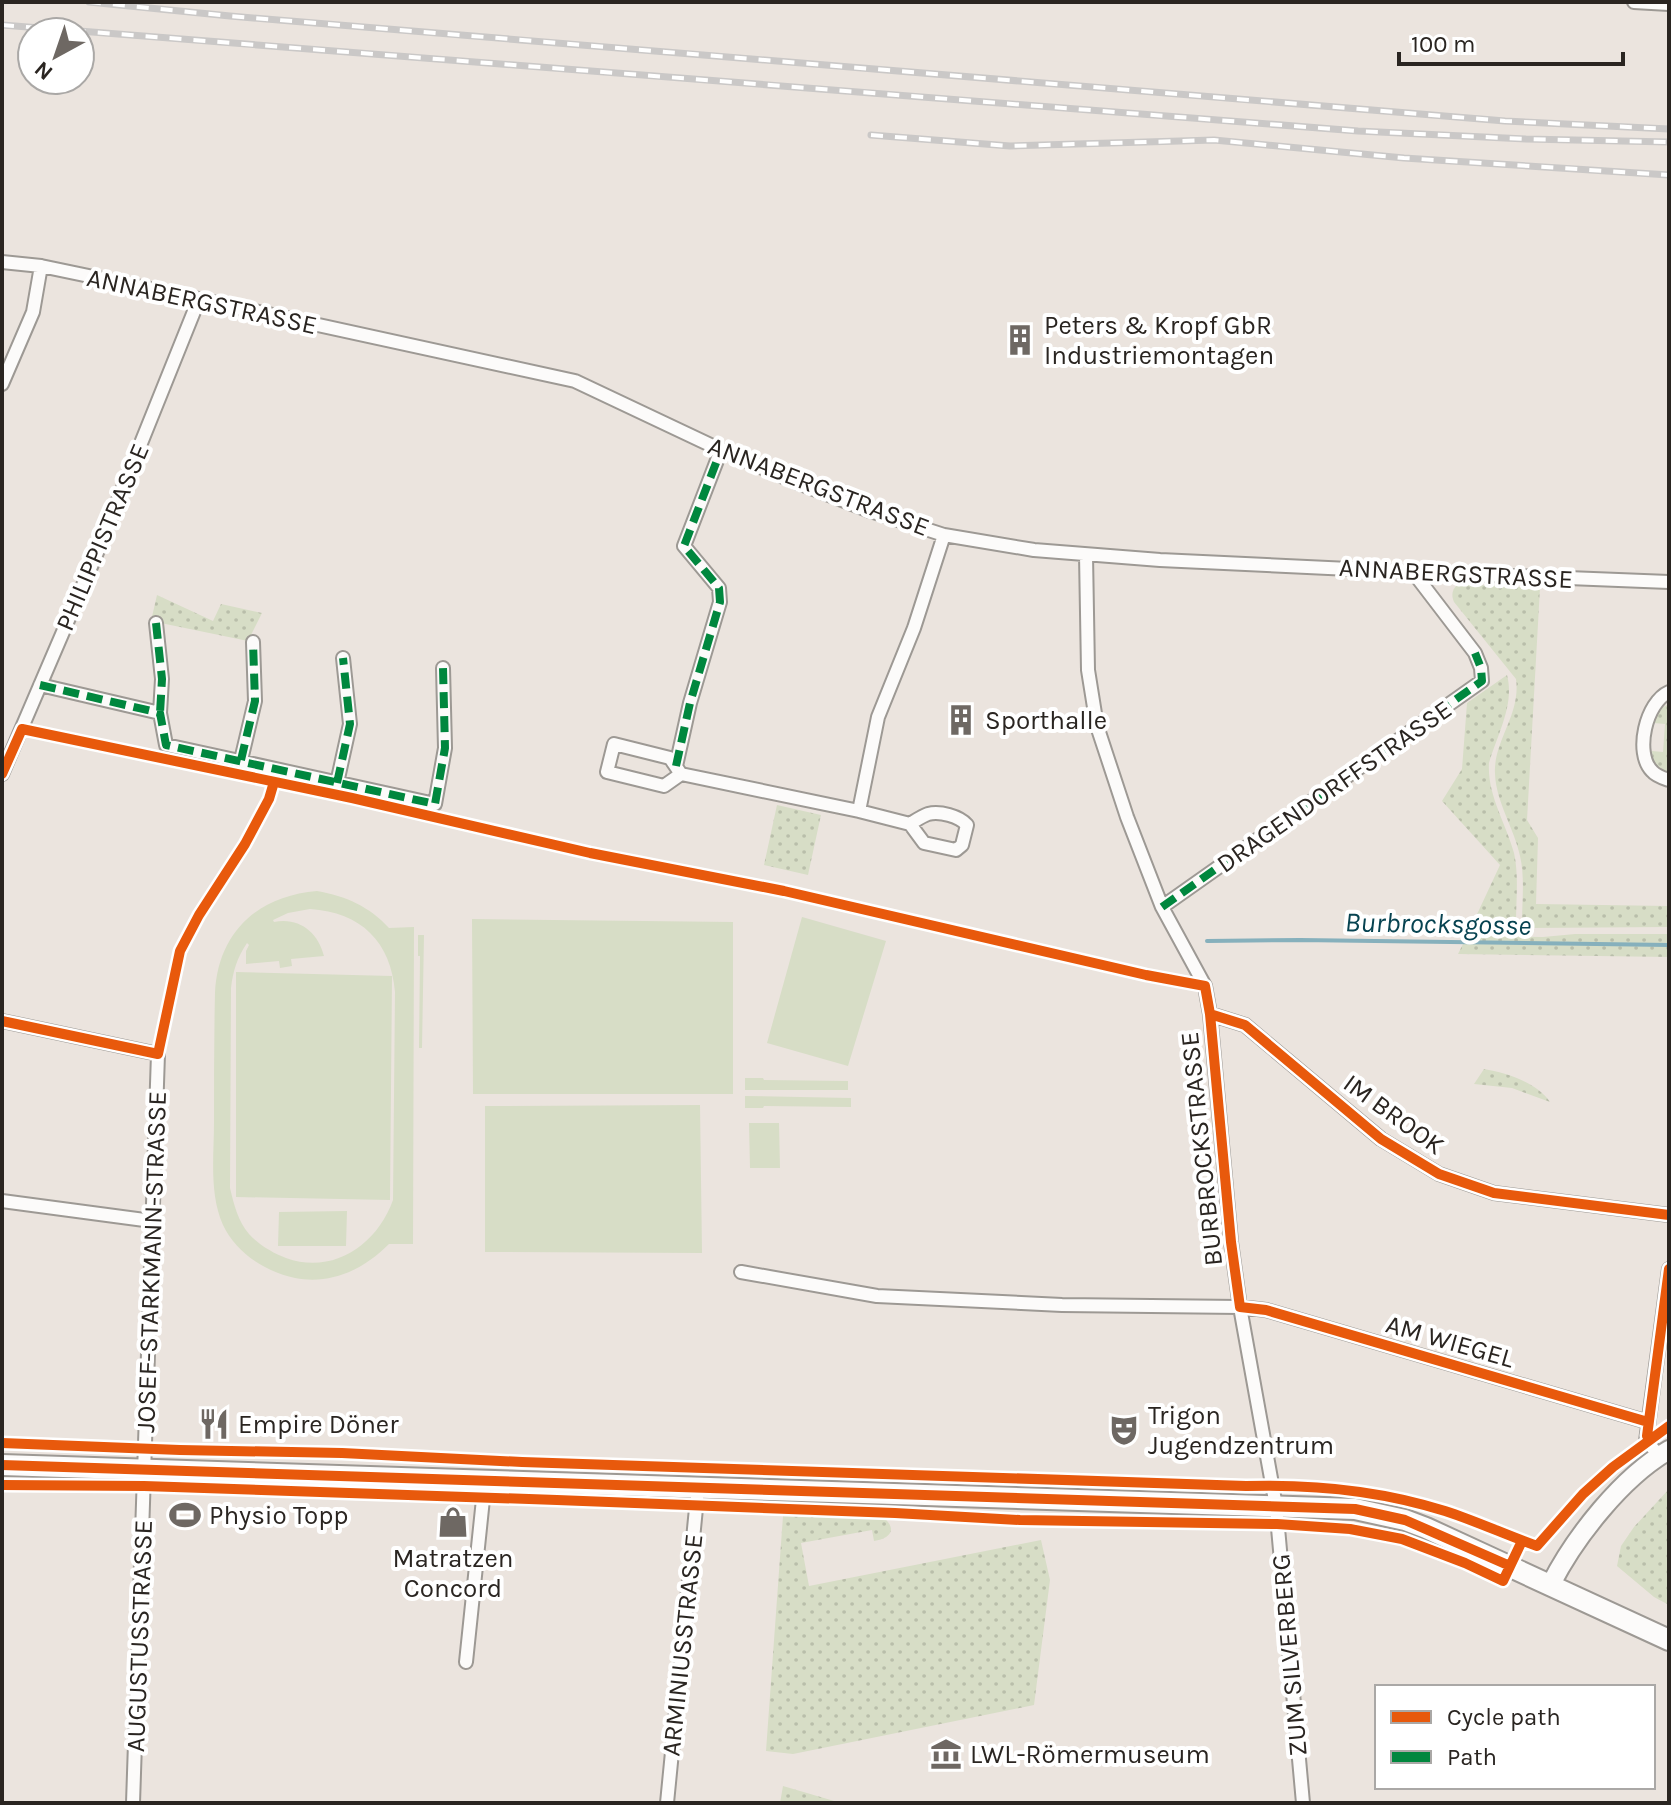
<svg xmlns="http://www.w3.org/2000/svg" width="1671" height="1805" font-family="Karla,sans-serif">
  <style>
    .grass { fill: url(#grass-dots) }
    .pitch { fill: #d7ddc6; fill-rule: evenodd }
    .lines { fill: none; stroke-linecap: round; stroke-linejoin: round }
    .stream { stroke: #86b0bc; stroke-width: 4 }
    .minor-casing { stroke: #9d9994; stroke-width: 16 }
    .secondary-casing { stroke: #9d9994; stroke-width: 22 }
    .primary-casing { stroke: #9d9994; stroke-width: 24 }
    .minor { stroke: #fcfbfa; stroke-width: 12 }
    .secondary { stroke: #fcfbfa; stroke-width: 18 }
    .primary { stroke: #fcfbfa; stroke-width: 20 }
    .rail-casing { stroke: #cac8c7; stroke-width: 7 }
    .rail { stroke: #fff; stroke-width: 4; stroke-dasharray: 12; stroke-linecap: butt }
    .quiet { stroke: #00873e; stroke-width: 8; stroke-dasharray: 16 8; stroke-linecap: butt }
    .cycleway-casing { stroke: #fff; stroke-width: 15 }
    .cycleway { stroke: #e8590c; stroke-width: 10 }
    .labels { text-anchor: middle; stroke-width: 8; stroke-linejoin: round; paint-order: stroke }
    .street-label { font-size: 26px; fill: #2a2521; stroke: #fff }
    .poi-label { font-size: 26px; fill: #2a2521; stroke: #fff; text-anchor: start }
    .water-label { font-size: 28px; font-style: italic; fill: #074351; stroke: #fff }
  </style>
  <defs>
    <pattern id="grass-dots" width="8" height="8" patternUnits="userSpaceOnUse" patternTransform="scale(2)"><rect width="8" height="8" fill="#d7ddc6"/><path d="M2 2h.1M6 6h.1" fill="none" stroke="#b9beaa" stroke-width="1.8" stroke-linecap="round"/></pattern>
  </defs>
  <rect width="100%" height="100%" fill="#ebe4de"/>
  <path class="grass" d="M1458,584l82,4 -13,232 11,18 -2,66 133,2v21l-142,1 -5,-5c0,-21 3,-46 -2,-67 -6,-28 -24,-54 -25,-82 -2,-33 26,-59 21,-95l-62,-77c-3,-8 -2,-12 4,-18z
    M157,595l56,26 8,-17 41,9 -14,28 -97,-20z
    M1507,675c8,29 -10,60 -18,88 -2,32 17,60 25,90 5,22 2,47 2,70l-3,3 -41,-1 28,-60 -58,-64 20,-32 5,-66z
    M1669,704v70c-11,-4 -17,-10 -17,-23l11,1 2,-28 -11,-1 7,-15z
    M777,805l44,10 -13,60 -44,-10z
    M1575,934h94v23l-211,-3 9,-18 76,1z
    M1484,1069c22,4 53,13 66,33l-38,-14 -38,-4z
    M1669,1489v116l-15,-8 -37,-31 4,-20 13,-19z
    M783,1516l101,2c14,12 5,21 -10,23l-2,-11 -71,13 8,43 232,-46 9,40 -16,125 -241,49 -27,-3z
    M783,1786l58,17h-61z"/>
  <path class="pitch" d="M317,891c29,5 53,16 72,37l25,-1 -1,317h-24c-25,25 -57,41 -94,34 -29,-6 -59,-25 -72,-53 -14,-32 -9,-69 -9,-103 0,-43 0,-86 1,-129 3,-61 43,-97 102,-102zM310,909c51,3 81,33 85,83l-2,208c-16,45 -60,75 -107,58 -13,-5 -27,-13 -37,-24 -11,-13 -15,-29 -19,-46l1,-200c2,-17 6,-30 16,-45l2,2 -3,6v13l33,-3 1,7 12,-2 -1,-7 33,-3c-6,-24 -25,-39 -50,-34l-1,-2 15,-7z
    M802,917l84,24 -38,125 -81,-23z
    M472,919l261,3v172h-260z
    M418,935h6l-2,113h-3l1,-92h-2z
    M236,972l156,4 -2,224 -154,-3z
    M745,1078h18l1,2 84,1v9h-103z
    M745,1096l106,2v9l-87,-1 -1,2h-18z
    M700,1105l2,148 -217,-1v-146z
    M749,1123h30l1,45h-30z
    M347,1211l-1,35h-68l1,-34z"/>
  <g class="lines">
    <path class="stream" d="M1207,941l93,-1 369,5"/>
    <defs>
      <path id="minor" d="M1634,2l35,2
        M2,262l39,4 158,33 376,82 146,69 67,29 82,32 74,24 90,15 126,10 253,12 256,10
        M2,384l31,-72 8,-46
        M1086,555l2,115 9,56 30,91 35,90 43,79 5,28 21,228 9,65 36,199 27,297
        M156,623l6,56 -2,34
        M40,685l120,28 6,32 269,59 10,-56 -2,-80
        M1669,692c-23,10 -35,61 -17,79 4,5 11,7 17,9
        M241,760l14,-59 -2,-59
        M676,766l14,-63 30,-101 -1,-14 -35,-42 37,-96
        M2,774l94,-219 103,-256
        M681,774l-17,12 -57,-14 7,-28 56,14 11,16 178,37 19,-94 36,-89 30,-93
        M337,783l13,-59 -7,-66
        M859,811l51,13 14,19 32,7 6,-5 5,-20c-8,-9 -27,-14 -39,-11 -6,2 -13,7 -18,10
        M1162,907l320,-226 -1,-13 -6,-15 -62,-81
        M1210,1014l35,11 136,114 58,35 55,19 175,22
        M2,1021l156,33 -25,749
        M2,1201l150,20
        M741,1272l136,24 185,9 178,2 26,3 382,112
        M1660,1456l-14,-15 23,-172
        M466,1662l19,-182
        M667,1803l31,-315"/>
      <path id="secondary" d="M1551,1584c24,-47 71,-107 118,-134"/>
      <path id="primary" d="M2,1465l1353,44 50,11 21,8 243,112"/>
    </defs>
    <use href="#minor" class="minor-casing"/>
    <use href="#secondary" class="secondary-casing"/>
    <use href="#primary" class="primary-casing"/>
    <use href="#minor" class="minor"/>
    <use href="#secondary" class="secondary"/>
    <use href="#primary" class="primary"/>
    <defs>
      <path id="rail" d="M89,2l141,14 1178,97 97,8 164,8
        M2,25l1356,106 168,8 143,3
        M871,135l139,11 204,-6 190,18 265,17"/>
    </defs>
    <use href="#rail" class="rail-casing"/>
    <use href="#rail" class="rail"/>
    <path class="quiet" d="M156,623l6,56 -2,34
      M40,685l120,28 6,32 269,59 10,-56 -2,-80
      M241,760l14,-59 -2,-59
      M676,766l14,-63 30,-101 -1,-14 -35,-42 37,-96
      M337,783l13,-59 -7,-66
      M1162,907l320,-226 -1,-13 -6,-15"/>
    <defs>
      <path id="cycleway" d="M2,774l20,-45 330,69 238,55 194,38 362,84 59,11 5,28 21,228 9,65 26,3 382,112
        M1210,1014l35,11 136,114 58,35 55,19 175,22
        M2,1021l156,33 22,-103 19,-36 46,-71 24,-45 5,-17
        M1647,1436l22,-167
        M2,1443l178,7 162,3 180,9 724,24c66,-2 136,5 199,25 31,10 61,24 92,35l46,-52 30,-27 56,-41
        M2,1465l1353,44 50,11 105,46
        M2,1485l142,1 413,14 338,13 125,7 257,4 73,5 52,10 63,24 38,18 19,-40"/>
    </defs>
    <use href="#cycleway" class="cycleway-casing"/>
    <use href="#cycleway" class="cycleway"/>
  </g>
  <defs>
    <symbol id="building-bare" viewBox="-9 -9 18 18"><path d="M-4-6H4V6H1V3H-1V6H-4ZM-2.5-4.3h1.7v1.8h-1.7ZM.8-4.3h1.7v1.8H.8ZM-2.5-1h1.7V.8h-1.7ZM.8-1h1.7V.8H.8Z" fill="#6e6863" stroke="#fff" stroke-width="2.5" paint-order="stroke"/></symbol>
    <symbol id="restaurant-bare" viewBox="-9 -9 18 18"><path d="M-5-6h1v4h1v-4h1v4h1v-4h1v5L-1.5 .5V6h-2V.5L-5-1ZM5-6V6H3V1.5H1.5Q1.5-4 5-6Z" fill="#6e6863" stroke="#fff" stroke-width="2.5" paint-order="stroke"/></symbol>
    <symbol id="theatre-bare" viewBox="-9 -9 18 18"><path d="M-5-5.5Q0-4 5-5.5V0Q5 5 0 6Q-5 5-5 0ZM-3.3-2.5H-1v1.5H-3.3ZM1-2.5H3.3v1.5H1ZM-2.8 1Q0 5.5 2.8 1Z" fill="#6e6863" stroke="#fff" stroke-width="2.5" paint-order="stroke"/></symbol>
    <symbol id="stadium-bare" viewBox="-9 -9 18 18"><path d="M0-5a6.5 5 0 1 0 0 10a6.5 5 0 1 0 0-10ZM-3.5-1.8h7v3.6h-7Z" fill="#6e6863" stroke="#fff" stroke-width="2.5" paint-order="stroke"/></symbol>
    <symbol id="shop-bare" viewBox="-9 -9 18 18"><path d="M-5-2.5h2.3a2.7 3.5 0 0 1 5.4 0H5L5.5 6h-11ZM-1.5-2.5h3a1.5 2.3 0 0 0-3 0Z" fill="#6e6863" stroke="#fff" stroke-width="2.5" paint-order="stroke"/></symbol>
    <symbol id="museum-bare" viewBox="-9 -9 18 18"><path d="M0-6L6-3V-2H-6V-3ZM-5-1h2V3h-2ZM-1-1h2V3h-2ZM3-1h2V3H3ZM-6 4H6V6H-6Z" fill="#6e6863" stroke="#fff" stroke-width="2.5" paint-order="stroke"/></symbol>
  </defs>
  <g fill-rule="evenodd">
    <use href="#building-bare" x="998" y="318" width="44" height="44"/>
    <use href="#building-bare" x="939" y="698" width="44" height="44"/>
    <use href="#restaurant-bare" x="192" y="1402" width="44" height="44"/>
    <use href="#theatre-bare" x="1102" y="1408" width="44" height="44"/>
    <use href="#stadium-bare" x="163" y="1493" width="44" height="44"/>
    <use href="#shop-bare" x="431" y="1500" width="44" height="44"/>
    <use href="#museum-bare" x="924" y="1732" width="44" height="44"/>
  </g>
  <g class="labels">
    <g class="street-label">
      <text transform="translate(202 301) rotate(12)" y="9">ANNABERGSTRASSE</text>
      <text transform="translate(819 486) rotate(21)" y="9">ANNABERGSTRASSE</text>
      <text transform="translate(102 537) rotate(-67)" y="9">PHILIPPISTRASSE</text>
      <text transform="translate(1456 573) rotate(3)" y="9">ANNABERGSTRASSE</text>
      <text transform="translate(1334 786) rotate(-35)" y="9">DRAGENDORFFSTRASSE</text>
      <text transform="translate(1394 1114) rotate(36)" y="9">IM BROOK</text>
      <text transform="translate(1201 1149) rotate(-96)" y="9">BURBROCKSTRASSE</text>
      <text transform="translate(151 1262) rotate(-88)" y="9">JOSEF-STARKMANN-STRASSE</text>
      <text transform="translate(1450 1341) rotate(16)" y="9">AM WIEGEL</text>
      <text transform="translate(139 1636) rotate(-88)" y="9">AUGUSTUSSTRASSE</text>
      <text transform="translate(682 1645) rotate(-84)" y="9">ARMINIUSSTRASSE</text>
      <text transform="translate(1289 1655) rotate(-95)" y="9">ZUM SILVERBERG</text>
    </g>
    <g class="poi-label">
      <text x="1044" y="334">Peters &amp; Kropf GbR<tspan x="1044" dy="30">Industriemontagen</tspan></text>
      <text x="985" y="729">Sporthalle</text>
      <text x="1148" y="1424">Trigon<tspan x="1148" dy="30">Jugendzentrum</tspan></text>
      <text x="238" y="1433">Empire Döner</text>
      <text x="209" y="1524">Physio Topp</text>
      <text x="453" y="1567" text-anchor="middle">Matratzen<tspan x="453" dy="30">Concord</tspan></text>
      <text x="970" y="1763">LWL-Römermuseum</text>
    </g>
    <g class="water-label">
      <text transform="translate(1438 923) rotate(1)" y="10">Burbrocksgosse</text>
    </g>
  </g>
  <rect width="1671" height="1805" fill="none" stroke="#2a2521" stroke-width="8"/>
  <rect x="1375" y="1685" width="280" height="104" fill="#ffffff" stroke="#aaa8a6" stroke-width="2"/>
  <rect x="1391" y="1711" width="40" height="12" fill="#e8590c" stroke="#aaa8a6" stroke-width="2"/>
  <text x="1447" y="1725" font-size="24" fill="#2a2521">Cycle path</text>
  <rect x="1391" y="1751" width="40" height="12" fill="#00873e" stroke="#aaa8a6" stroke-width="2"/>
  <text x="1447" y="1765" font-size="24" fill="#2a2521">Path</text>
  <g transform="translate(56 56) rotate(220)"><circle r="38" fill="#ffffff" stroke="#aaa8a6" stroke-width="2"/>
  <path d="M0-6L14 30L0 20L-14 30Z" fill="#6e6863"/>
  <text y="-12" font-size="22" font-weight="bold" text-anchor="middle" fill="#2a2521">N</text>
  </g>
  <path d="M1399 52v12h224v-12" fill="none" stroke="#2a2521" stroke-width="4"/>
  <text x="1411" y="52" font-size="24" fill="#2a2521" stroke="#ffffff" stroke-width="6" paint-order="stroke">100 m</text>
</svg>
